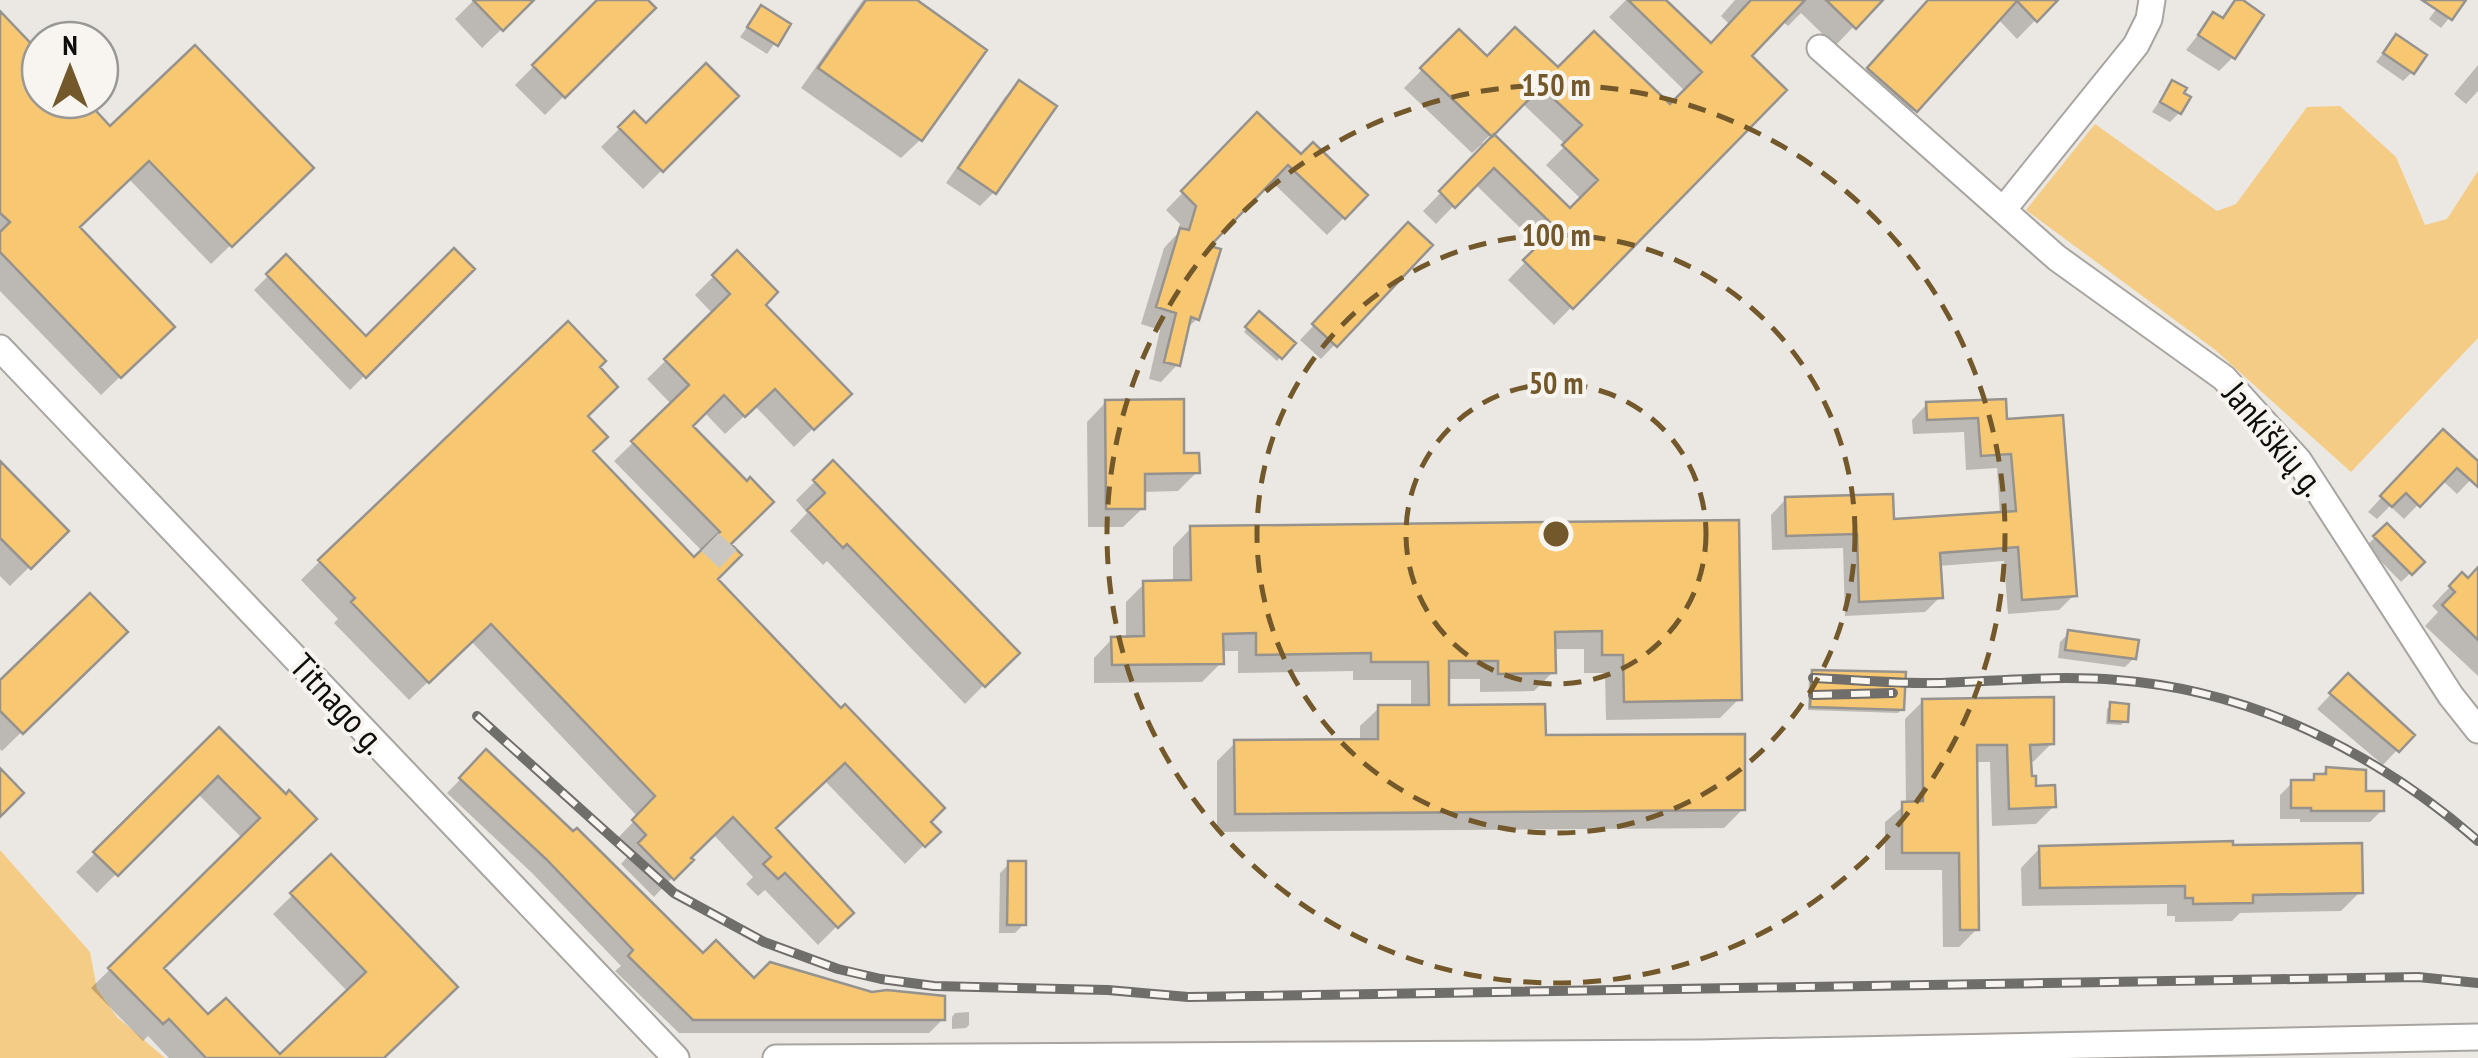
<svg xmlns="http://www.w3.org/2000/svg" width="2478" height="1058" font-family="'PT Sans Narrow',sans-serif">
  <style>
    .green { fill: #f5cc86 }
    .shadow { fill: #0003; fill-rule: evenodd }
    .building { fill: #f8c771; stroke: #96938f; stroke-width: 2.5 }
    .lines { fill: none; stroke-linecap: round; stroke-linejoin: round }
    .minor-tunnel { stroke: #cac7c3; stroke-width: 25; stroke-dasharray: 25 12; stroke-linecap: butt }
    .minor-casing { stroke: #a8a5a0; stroke-width: 29 }
    .minor { stroke: #fff; stroke-width: 25 }
    .rail-casing { stroke: #706e6b; stroke-width: 10 }
    .rail { stroke: #f8f5f0; stroke-width: 6; stroke-dasharray: 19; stroke-linecap: butt }
    .ring { fill: none; stroke: #72582a; stroke-width: 5; stroke-dasharray: 18 12 }
    .labels { text-anchor: middle; stroke-width: 8; stroke-linejoin: round; paint-order: stroke }
    .street-label { font-size: 35px; fill: #0e0d0c; stroke: #f8f5f0 }
    .centre { fill: #72582a; stroke: #f8f5f0; stroke-width: 5 }
    .ring-label { font-size: 30px; text-anchor: middle; font-weight: bold; fill: #72582a; stroke: #f8f5f0; stroke-width: 8; stroke-linejoin: round; paint-order: stroke }
  </style>
  <rect width="100%" height="100%" fill="#ebe8e3"/>
  <path class="green" d="M2340,106l56,51 29,68 22,-6 31,-48v167l-127,134 -137,-123 -188,-139 69,-86 122,87 19,-7 71,-97z
    M0,850l90,102 7,37 20,28 48,41h-165z"/>
  <path class="shadow" d="M474,0h58l-50,48 -27,-29z
    M600,0h45l7,8 -107,107 -30,-30z
    M863,0h49l8,140 -19,18 -100,-70z
    M1626,0h37l47,46 20,-21 -9,-9 14,-16h144l-44,46 -34,-33 -13,13 -6,-5 -33,35 35,35 -230,234 -46,-45 32,-33 -65,-63 -39,40 -13,-13 61,-63 -3,-3 -9,8 -68,-65 55,-56 28,27 70,12 113,37 16,-16 -77,-75zM1522,103l44,42 -20,20 36,35 -12,12 -88,-69z
    M1930,0h125l-38,39 -19,-20 -102,110 -46,-41z
    M2443,0l19,2 -21,26 -12,-9z
    M2237,1l-4,56 -14,14 -33,-21 28,-35 6,4z
    M761,8l27,17 -21,29 -27,-17z
    M0,15l40,41v44h42l28,29 201,39 -100,96 -83,-86 -51,50 95,99 -71,68 -101,-104z
    M2396,37l16,35 -9,9 -27,-19z
    M2478,65v26l-12,13 -12,-10z
    M1019,83l-25,109 -14,14 -34,-23 59,-86z
    M2172,83l7,30 -9,9 -18,-10z
    M736,96l-93,93 -42,-42 33,-33 12,12z
    M1257,116l44,41 64,39 -38,39 -57,-55 -65,67 -8,72 -12,11 -7,34 -17,18 -12,-3 11,-49 -19,-6 23,-76 13,-14 3,-10 -14,-14z
    M1408,226l21,20 -108,113 -21,-19z
    M737,253l25,52 86,89 -54,53 -39,-41 -30,28 -21,-22 -14,14 38,118 -14,35 223,253 -32,32 -81,-84 -51,49 77,84 -32,32 -53,-55 -7,6 -12,-12 7,-7 -40,-43 -59,63 -33,-33 8,-9 -14,-14 23,-24 -167,-176 -62,59 -75,-77 4,-4 -37,-39 19,-19 276,-194 -11,49 5,35 104,109 9,-8 -89,-91 58,-56 -25,-26 66,-65 -18,-19z
    M286,258l80,81 106,-70 -122,121 -96,-100z
    M1259,314l33,29 -15,18 -33,-29z
    M1106,402l76,54 15,16 -19,19 -36,1 1,16 -20,19h-35l-1,-105z
    M1927,404l78,18 69,173 -15,15 -51,4 -4,-53 -66,5 2,31 -15,15 -80,4 -2,-68 -71,2 -1,-35 15,-16 106,23 108,-7 -3,-47 -31,2 -2,-38 -51,2 -1,-14z
    M2429,446l49,19v7l-21,22 -15,-14 -38,39 -14,-13 -13,13 -9,-7z
    M0,464l66,67 -56,55 -10,-10z
    M833,464l183,189 -51,51 -138,-143 -4,4 -33,-34 17,-18 -11,-13z
    M1737,522l2,177 -19,19 -114,2 -1,-47h-21v-24h-31v23l-19,19 -54,1v-13h-34l1,28 96,31 200,71 -19,19 -507,4v-71l19,-19 124,-1v-15l19,-18 32,-1v-27h-58v-9l-115,2v-22h-17v12l-19,19 -108,1v-25l18,-19h14v-37l19,-19h28v-36l18,-19z
    M2387,526l35,36 -21,20 -35,-36z
    M2478,570v106l-53,-50 13,-14 -6,-6 11,-12 19,-19 6,6z
    M124,632l-122,119 -2,-2v-66z
    M2069,633l65,25 -9,9 -67,-9 2,-16z
    M1812,672l90,37 -4,4 -90,-3 1,-34z
    M2348,676l63,59 -28,30 -66,-56z
    M1923,701l129,42 -19,19h-4l5,26 20,18 -18,18 -44,2 -2,-64h-15l2,167 -18,18h-16l-1,-77h-57v-48l21,-18 -1,-85z
    M2111,705l14,16 -4,4 -15,-1 1,-15z
    M219,730l67,67 -125,171 47,50 72,40 68,-66 -75,-78 58,-56 124,129 -74,71h-212l-21,-22 -5,5 -52,-53 152,-149 -46,-46 -100,100 -21,-21z
    M486,753l217,203 51,25 189,38 -14,14h-250l-64,-62 6,-5 -89,-93 -85,-80z
    M2327,770l37,24 18,16 -12,12h-70v-3h-20v-24l12,-12h16z
    M2231,847l129,45 -19,19 -101,2 -8,8 -57,1v-6h-8v-12l-145,2 -1,-38 19,-20z
    M1009,864l15,60 -9,9h-16l1,-60z
    M969,1012v13l-3,3 -14,1v-12l3,-4z"/>
  <path class="building" d="M473,0h61l-31,31z
    M597,0h51l8,8 -91,90 -33,-33z
    M866,0h51l70,50 -65,91 -104,-73z
    M1628,0h38l45,43 40,-43h54l-53,56 35,34 -214,219 -50,-49 33,-32 -62,-60 -39,40 -16,-17 55,-57 76,74 28,-28 -36,-35 20,-20 -41,-38 -49,50 -72,-69 39,-39 28,27 28,-29 43,40 36,-36 76,73 32,-32z
    M1826,0h57l-27,29z
    M1928,0h130l-21,22 -20,-21 -100,111 -50,-44z
    M2235,0h8l21,15 -29,44 -37,-24 15,-23 10,6z
    M2422,0h44l-14,20z
    M761,5l30,19 -13,22 -31,-19z
    M0,11l40,42v47h46l24,26 85,-81 119,123 -82,79 -83,-86 -69,66 95,100 -54,51 -121,-126v-20l10,-10 -10,-9z
    M2396,34l31,21 -13,19 -31,-21z
    M706,63l33,33 -76,76 -45,-45 16,-16 12,12z
    M1019,80l38,26 -61,88 -38,-26z
    M2172,80l15,8 -3,5 7,4 -10,17 -21,-12z
    M1257,112l44,42 12,-12 55,53 -23,24 -57,-54 -78,81 11,3 -22,71 -8,-3 -11,49 -16,-4 12,-49 -20,-6 24,-79 9,2 7,-24 -15,-15z
    M1408,222l25,23 -96,102 -25,-23z
    M454,248l21,21 -109,109 -100,-104 20,-20 80,82z
    M737,250l41,42 -12,13 86,89 -38,36 -39,-41 -30,28 -21,-22 -31,31 54,55 3,-4 24,25 -43,42 11,11 -24,24 123,129 4,-4 100,104 -14,14 10,10 -16,15 -80,-84 -69,65 78,85 -16,15 -53,-55 -7,6 -15,-15 8,-7 -38,-40 -42,41 3,2 -20,20 -36,-37 8,-8 -14,-15 23,-24 -164,-172 -62,59 -78,-81 4,-4 -37,-38 250,-239 38,40 -6,6 18,20 -30,29 20,21 -15,14 101,106 26,-25 -89,-91 58,-56 -25,-26 66,-65 -18,-19z
    M1259,311l37,32 -14,16 -37,-32z
    M1184,399v54h15l1,20 -55,1v35h-39l-1,-109z
    M2006,399l1,20 56,-4 14,181 -55,4 -4,-53 -78,6 3,45 -84,4 -2,-68 -71,2 -1,-39 108,-3 1,25 122,-8 -5,-57 -30,2 -3,-38 -51,2 -1,-18z
    M2443,429l35,32v26l-21,-19 -37,39 -14,-14 -14,14 -12,-11z
    M833,460l187,193 -35,34 -138,-143 -4,4 -36,-38 18,-17 -12,-13z
    M0,461l69,70 -38,38 -31,-31z
    M1739,520l3,180 -118,2 -1,-47h-21v-24l-47,1 1,41 -58,1v-13h-49v44l96,-1 1,31 199,-1v76l-510,4 -1,-74 144,-1v-34h51l-1,-43h-57v-9l-115,2v-22l-33,1 1,30 -112,1 -1,-28 33,-1 -1,-55 48,-1 -1,-54z
    M2387,523l38,39 -13,13 -39,-39z
    M2478,567v73l-36,-35 13,-13 -6,-6 13,-14 6,6z
    M90,593l38,39 -105,102 -23,-23v-31z
    M2068,630l71,10 -3,19 -71,-9z
    M1812,670l94,2 -2,38 -94,-3z
    M2348,673l67,62 -16,17 -70,-59z
    M2054,697v47l-24,1 2,31h4v10l19,-1 1,22 -47,2 -2,-64h-30l2,185h-19l-1,-77h-57v-51l21,-1 -1,-102z
    M2110,702l19,2 -1,18 -19,-1z
    M219,727l67,67 3,-4 28,29 -153,149 44,46 18,-16 54,56 86,-82 -76,-79 41,-39 127,133 -74,71h-178l-37,-39 -6,5 -55,-56 152,-150 -42,-42 -100,100 -25,-24z
    M486,749l87,82 4,-3 126,125 13,-13 38,38 16,-16 102,30 15,-2 58,6v24h-252l-65,-64 5,-6 -87,-91 -87,-81z
    M2326,767l40,3v21h18v20h-73v-3h-20v-28h23v-6h12z
    M0,768l24,25 -24,24z
    M2233,841v4l129,-2 1,50 -110,2v8l-60,1v-6h-8v-12l-145,2 -1,-42z
    M1008,861h18v64h-19z"/>
  <g class="lines">
    <path class="minor-tunnel" d="M710,542l23,22"/>
    <defs>
      <path id="minor" d="M1820,48l237,210 167,120 75,83 152,235 27,34
        M2003,210l133,-165 13,-26 3,-19
        M0,348l676,710
        M776,1058l925,-5 777,-16"/>
    </defs>
    <use href="#minor" class="minor-casing"/>
    <use href="#minor" class="minor"/>
    <defs>
      <path id="rail" d="M1813,678c43,2 86,6 129,5 58,-2 116,-8 175,-3 135,10 260,73 361,161
        M1813,695l80,-2
        M477,716l197,177 90,49 74,27 43,10 53,7 174,4 80,7 1230,-20 60,6"/>
    </defs>
    <use href="#rail" class="rail-casing"/>
    <use href="#rail" class="rail"/>
  </g>
  <g class="ring">
    <circle cx="1556" cy="534" r="150"/>
    <circle cx="1556" cy="534" r="299"/>
    <circle cx="1556" cy="534" r="449"/>
  </g>
  <g class="labels">
    <g class="street-label">
      <text transform="translate(2274 439) rotate(50)" y="12">Jankiškių g.</text>
      <text transform="translate(338 704) rotate(47)" y="12">Titnago g.</text>
    </g>
  </g>
  <circle cx="1556" cy="534" r="15" class="centre"/>
  <g class="ring-label">
    <text x="1556" y="96">150 m</text>
    <text x="1556" y="246">100 m</text>
    <text x="1556" y="394">50 m</text>
  </g>
  <g transform="translate(70 70)"><circle r="48" fill="#f8f5f0" stroke="#9a9895" stroke-width="2.5"/>
  <path d="M0-8L18 38L0 25L-18 38Z" fill="#72582a"/>
  <text y="-15" font-size="28" font-weight="bold" text-anchor="middle" fill="#0e0d0c">N</text>
  </g>
</svg>
